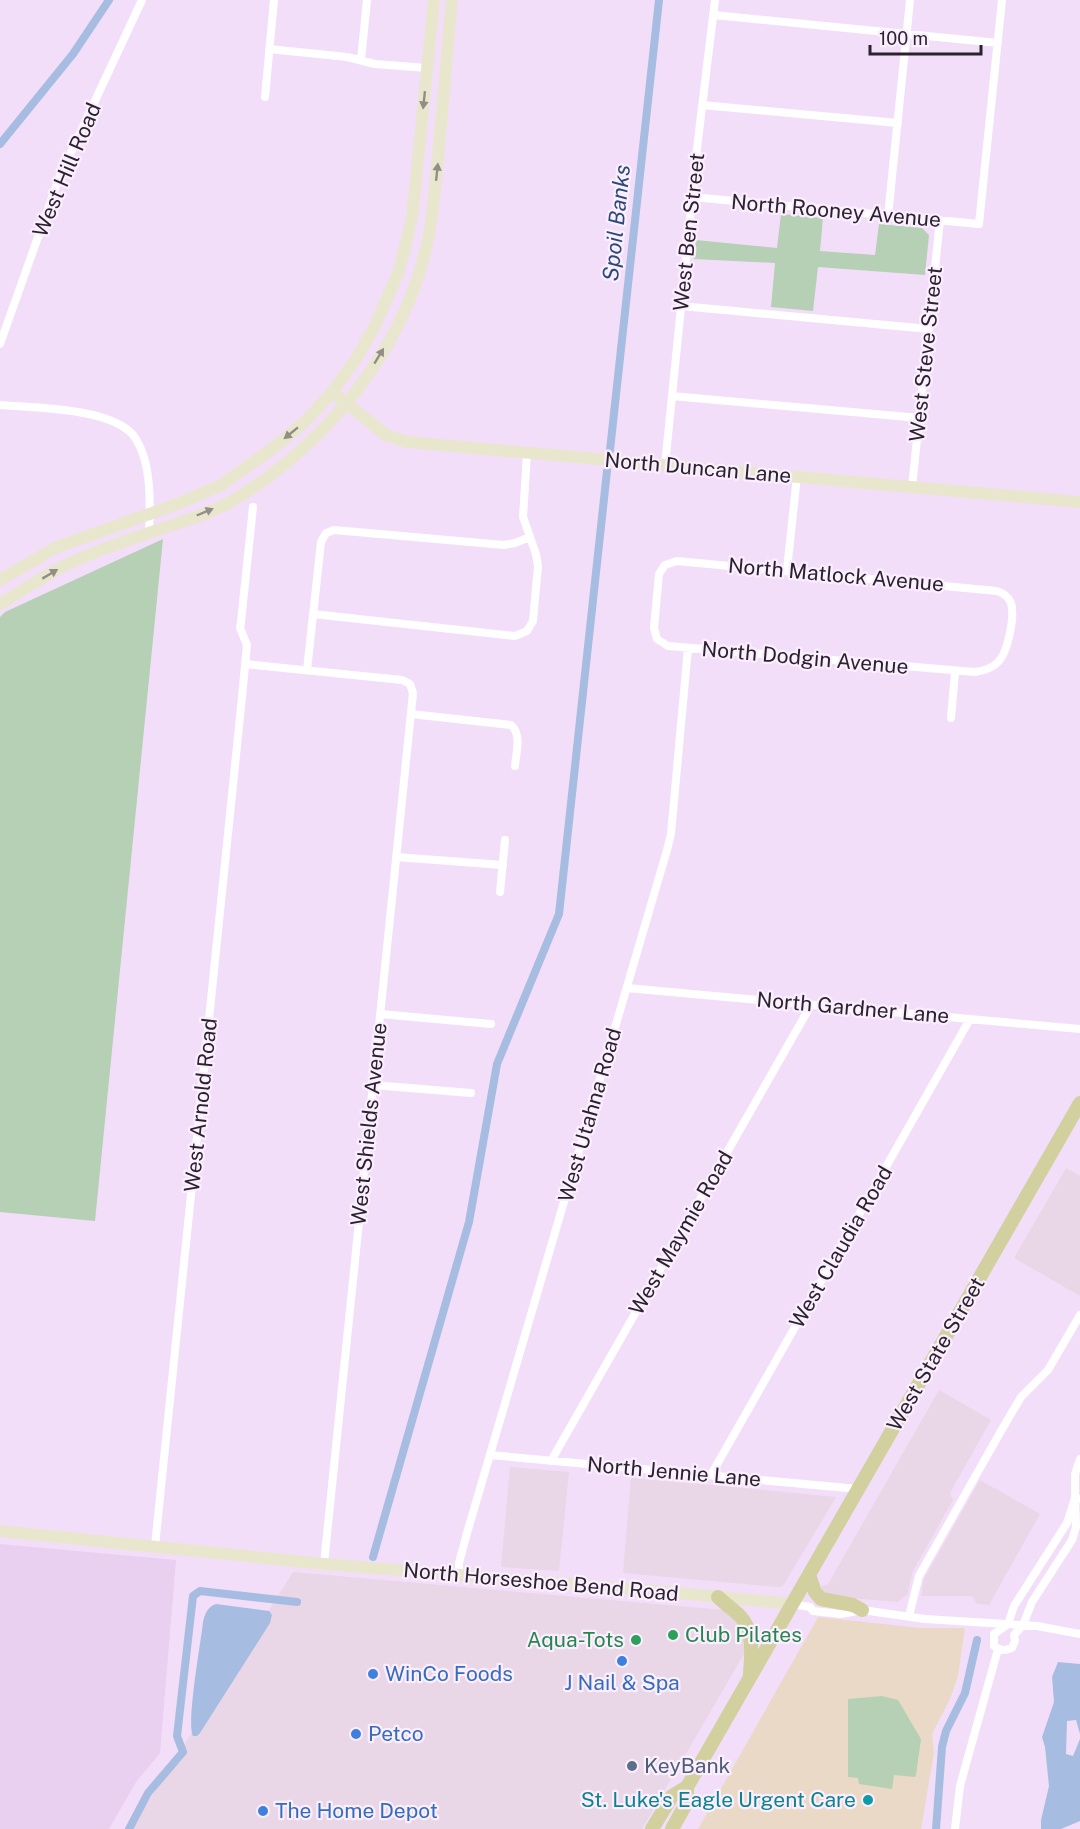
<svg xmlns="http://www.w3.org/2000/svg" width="1080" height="1829" font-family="'Public Sans',sans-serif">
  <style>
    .commercial { fill: #e9d6e6 }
    .built { fill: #e9cff0 }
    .medical { fill: #ebd9c8 }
    .green { fill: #b5d0b4 }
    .water { fill: #a6bde1 }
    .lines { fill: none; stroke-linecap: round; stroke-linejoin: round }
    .canal { stroke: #a6bde1; stroke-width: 8 }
    .street { stroke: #fff; stroke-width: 8 }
    .secondary { stroke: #e8e7ce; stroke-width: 12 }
    .primary { stroke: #d1d09e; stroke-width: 14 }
    .oneway { fill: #928e85 }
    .leisure-dot { fill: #2e9e5b; stroke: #fbefff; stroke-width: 2 }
    .shop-dot { fill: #3f7fe0; stroke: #fbefff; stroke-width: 2 }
    .service-dot { fill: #5c6f8a; stroke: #fbefff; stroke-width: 2 }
    .culture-dot { fill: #0f9aa8; stroke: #fbefff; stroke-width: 2 }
    .labels { text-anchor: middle; stroke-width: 4.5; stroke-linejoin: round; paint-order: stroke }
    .street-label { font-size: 21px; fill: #2a222c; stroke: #fbefff }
    .leisure-label { font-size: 21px; fill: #27864d; stroke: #fbefff; text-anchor: start }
    .shop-label { font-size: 21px; fill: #366cbe; stroke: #fbefff; text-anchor: start }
    .service-label { font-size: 21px; fill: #4e5e75; stroke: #fbefff; text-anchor: start }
    .culture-label { font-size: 21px; fill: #0d838f; stroke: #fbefff; text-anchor: end }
    .water-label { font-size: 22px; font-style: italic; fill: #2c4a79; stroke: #fbefff }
  </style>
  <rect width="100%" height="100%" fill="#f3def9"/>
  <path class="commercial" d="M1066,1168l14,8v120l-66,-38z
    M939,1390l52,30 -41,73 3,7 -40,71 -6,24 -10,7 -70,-6 -6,-5 1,-5 6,-2z
    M510,1467l59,5 -10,99 -58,-4z
    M631,1478l112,10 93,9 -53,89 -4,1 -156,-14z
    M980,1480l60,34 -51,91 -12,-1 -5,-8h-51l3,-17z
    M293,1572l431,38 14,9 8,17 -2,18 -102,175h-511z"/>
  <path class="built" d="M0,1544l176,16 -16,193 -24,29 -27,47h-109z"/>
  <path class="medical" d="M818,1617l103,11h44l-7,48 -8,23 -18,35 2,19 -13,76h-223z"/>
  <path class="green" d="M781,214l42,4 -3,33 55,4 4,-31 43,4 7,7 -4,40 -107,-8 -5,44 -42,-4 4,-44 -81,-4 2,-19 81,8z
    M163,539l-68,682 -95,-9v-595l5,-5z
    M882,1696l16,4 23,39 -5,36 -1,2 -21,-2 -2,14 -33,-5 -1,-6 -10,-1v-78z"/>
  <path class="water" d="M216,1604l53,7 3,4 -2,8 -70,110 -3,3h-4c-7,-12 8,-95 10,-114 2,-8 4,-15 13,-18z
    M1058,1662l22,2v70l-4,-14 -9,1 -1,33 7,2 7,-17v82l-19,8h-20v-9l8,-34 -4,-39 -3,-10 12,-35 -2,-25z"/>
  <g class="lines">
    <path class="canal" d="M0,144l73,-90 36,-54
      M610,450l49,-450
      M373,1557l96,-335 28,-158 62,-150 48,-443
      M129,1829l19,-36 35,-41 -6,-16 16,-140 7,-5 97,11
      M936,1829l6,-82 4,-16 19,-38 12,-53"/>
    <path class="street" d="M713,15l285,28
      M269,49l78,8 28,7 52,4
      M361,60l6,-60
      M265,97l9,-97
      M702,105l196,18
      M692,197l287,27 23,-224
      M888,216l22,-216
      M681,306l248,23
      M0,344l59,-166 83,-178
      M672,396l248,22
      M0,405c35,3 102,3 129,26 7,5 11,15 14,23 8,24 7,53 6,78
      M665,465l33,-325 17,-140
      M912,487l28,-267
      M677,561l320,30c6,2 11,5 14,12 4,13 -3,51 -14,60 -6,6 -14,8 -22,9l-307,-26 -11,-7 -3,-11 5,-54 6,-9z
      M787,570l10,-94
      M313,614l202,22 12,-5 6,-10 5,-55 -2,-12 -13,-37 4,-64
      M245,664l157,16 8,4 3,9 -89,871
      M307,670l14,-128 5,-9 8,-3 170,15 11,-2 15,-6
      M411,714l100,11c11,9 5,28 4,41
      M951,718l4,-46
      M396,857l107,8
      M500,892l5,-52
      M627,988l453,41
      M380,1014l111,10
      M373,1085l98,8
      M490,1455l368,34
      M551,1461l260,-456
      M711,1475l259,-456
      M1075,1498l1,29 -4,13 -40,62 -9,23 -9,10 1,6 -3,7c-8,3 -11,3 -18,-2v-12l14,-10 6,-18 53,-83z
      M1080,1499l-5,-1v-24l5,-15
      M155,1546l87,-849 5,-52 -7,-17 1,-6 12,-115
      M459,1576v-13l8,-30 200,-683 4,-16 17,-186
      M792,1604l18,3 3,4 28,3 21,-4 63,9 112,7 43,8
      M909,1616l10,-40 82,-145 20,-34 27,-27 32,-55
      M955,1829l5,-43 38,-137"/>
    <path class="secondary" d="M332,392l54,43 21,7 673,60
      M0,580l57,-33 123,-44 41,-18 47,-33 37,-30 27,-30 24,-33 18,-31 25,-57 13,-53 22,-218
      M0,604c19,-11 38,-24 58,-35 24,-13 51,-22 76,-31 32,-12 68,-20 98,-37 93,-56 171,-149 195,-257 7,-33 9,-66 12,-99 5,-48 8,-97 13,-145
      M0,1531l324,33 345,28 123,12"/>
    <path class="primary" d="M809,1575l6,17 6,7 32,6 9,5
      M718,1597c7,7 15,12 22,19 15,16 11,38 10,59
      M652,1829l20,-33 15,-9 393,-684
      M672,1829l15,-27v-15"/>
  </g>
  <defs><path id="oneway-solid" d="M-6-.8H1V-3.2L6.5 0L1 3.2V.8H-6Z" transform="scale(1.5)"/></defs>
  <g class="oneway">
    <use href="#oneway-solid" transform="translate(424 100) rotate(96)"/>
    <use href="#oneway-solid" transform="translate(437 172) rotate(-84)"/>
    <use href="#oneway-solid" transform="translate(379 356) rotate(-59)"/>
    <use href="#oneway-solid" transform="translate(291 433) rotate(141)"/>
    <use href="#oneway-solid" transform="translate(205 512) rotate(-23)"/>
    <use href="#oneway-solid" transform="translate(50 574) rotate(-31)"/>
  </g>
  <g class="leisure-dot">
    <circle cx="673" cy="1635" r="6"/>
    <circle cx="636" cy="1640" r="6"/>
  </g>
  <g class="shop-dot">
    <circle cx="622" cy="1661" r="6"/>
    <circle cx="373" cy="1674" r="6"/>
    <circle cx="356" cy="1734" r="6"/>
    <circle cx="263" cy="1811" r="6"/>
  </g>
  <circle class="service-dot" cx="632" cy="1766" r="6"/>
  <circle class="culture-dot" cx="868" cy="1800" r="6"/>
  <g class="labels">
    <g class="street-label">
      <text transform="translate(67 170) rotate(-67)" y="7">West Hill Road</text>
      <text transform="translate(836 211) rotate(5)" y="7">North Rooney Avenue</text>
      <text transform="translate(689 232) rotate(-84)" y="7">West Ben Street</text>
      <text transform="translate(926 354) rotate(-84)" y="7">West Steve Street</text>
      <text transform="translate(698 468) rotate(5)" y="7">North Duncan Lane</text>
      <text transform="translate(836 575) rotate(5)" y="7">North Matlock Avenue</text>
      <text transform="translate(805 658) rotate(5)" y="7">North Dodgin Avenue</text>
      <text transform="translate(853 1008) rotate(5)" y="7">North Gardner Lane</text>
      <text transform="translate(201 1105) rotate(-84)" y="7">West Arnold Road</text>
      <text transform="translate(590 1115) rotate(-74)" y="7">West Utahna Road</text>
      <text transform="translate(369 1124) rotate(-84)" y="7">West Shields Avenue</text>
      <text transform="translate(681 1233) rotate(-60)" y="7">West Maymie Road</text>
      <text transform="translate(841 1247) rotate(-60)" y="7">West Claudia Road</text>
      <text transform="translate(936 1354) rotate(-60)" y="7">West State Street</text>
      <text transform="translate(674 1472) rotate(5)" y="7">North Jennie Lane</text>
      <text transform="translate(541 1582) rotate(5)" y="7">North Horseshoe Bend Road</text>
    </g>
    <g class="leisure-label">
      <text x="685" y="1642">Club Pilates</text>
      <text x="624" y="1647" text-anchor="end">Aqua-Tots</text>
    </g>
    <g class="shop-label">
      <text x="385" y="1681">WinCo Foods</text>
      <text x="622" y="1690" text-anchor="middle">J Nail &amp; Spa</text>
      <text x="368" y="1741">Petco</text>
      <text x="275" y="1818">The Home Depot</text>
    </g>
    <g class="service-label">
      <text x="644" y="1773">KeyBank</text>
    </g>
    <g class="culture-label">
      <text x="856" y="1807">St. Luke's Eagle Urgent Care</text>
    </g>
    <g class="water-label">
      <text transform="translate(616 223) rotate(-84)" y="8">Spoil Banks</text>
    </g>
  </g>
  <path d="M870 45v9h111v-9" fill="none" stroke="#2a222c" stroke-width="3"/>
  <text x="879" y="45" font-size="18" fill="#2a222c" stroke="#fbefff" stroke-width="4.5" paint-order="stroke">100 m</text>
</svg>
